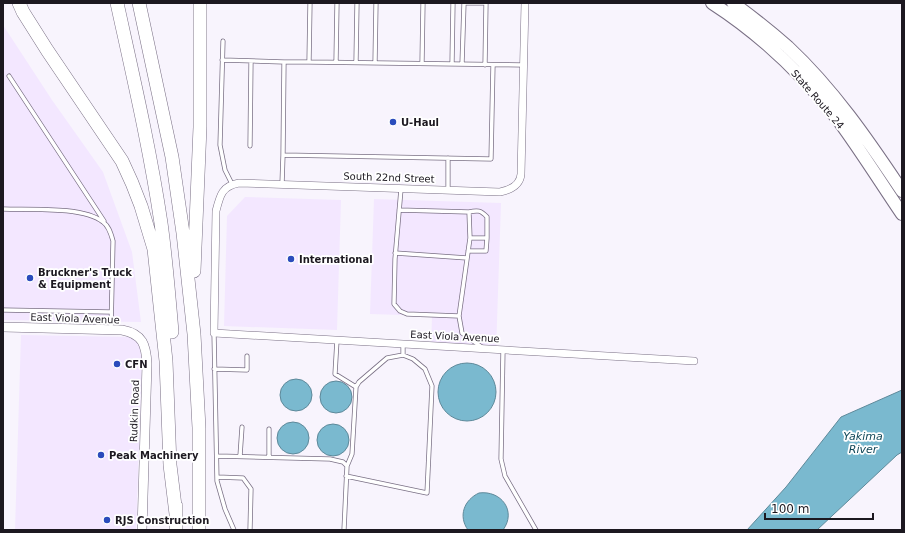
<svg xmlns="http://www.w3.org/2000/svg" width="905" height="533" font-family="'DejaVu Sans',sans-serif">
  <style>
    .built { fill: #f3e7ff }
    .water { fill: #7ab9cf; stroke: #5e899a }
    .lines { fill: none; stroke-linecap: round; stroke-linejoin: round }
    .service-casing { stroke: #7a7085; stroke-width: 5 }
    .minor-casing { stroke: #7a7085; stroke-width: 8 }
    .tertiary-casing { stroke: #7a7085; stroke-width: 10 }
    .primary-casing { stroke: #7a7085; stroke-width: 14 }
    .motorway-casing { stroke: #7a7085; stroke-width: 14 }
    .service { stroke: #fff; stroke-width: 3.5 }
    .minor { stroke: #fff; stroke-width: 7 }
    .tertiary { stroke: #fff; stroke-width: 9 }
    .primary { stroke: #fff; stroke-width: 12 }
    .motorway { stroke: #fff; stroke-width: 13 }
    .poi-dot { fill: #2a4cbc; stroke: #fff; stroke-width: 1.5 }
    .labels { text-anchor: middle; stroke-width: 3.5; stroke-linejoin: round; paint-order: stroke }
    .street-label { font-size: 10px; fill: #1c1820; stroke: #fff }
    .poi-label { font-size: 10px; font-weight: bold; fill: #1c1820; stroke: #fff; text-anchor: start }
    .water-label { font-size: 11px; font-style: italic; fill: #104758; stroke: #fff }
  </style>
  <rect width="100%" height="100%" fill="#f8f4fd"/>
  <path class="built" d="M3,25l49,75 51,72 29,80 9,70 -138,-2z
    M245,197l96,3 -4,130 -113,-4 3,-110z
    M374,199l127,4 -5,149 -65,-2 1,-34 -62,-2z
    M21,335l110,2 7,5 4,14 -6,174h-121z"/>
  <path class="water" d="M438 392a29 29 0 1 1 58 0a29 29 0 1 1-58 0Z
    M280 395a16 16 0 1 1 32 0a16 16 0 1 1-32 0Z
    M320 397a16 16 0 1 1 32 0a16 16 0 1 1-32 0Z
    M902,390v62l-5,3 -80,75h-70l39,-43 55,-70z
    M277 438a16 16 0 1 1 32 0a16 16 0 1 1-32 0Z
    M317 440a16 16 0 1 1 32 0a16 16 0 1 1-32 0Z
    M479,493c22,-3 38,18 24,37h-35c-10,-14 -4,-30 11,-37z"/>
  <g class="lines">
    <defs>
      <path id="service" d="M310,3l-1,59 214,3
        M467,3h19l-1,62
        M223,41l-3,104 5,25 7,14
        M222,60l62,2
        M309,62h-25l-1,93 208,4 2,-94
        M336,62l1,-59
        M356,62l1,-59
        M375,63l1,-60
        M422,63l1,-60
        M452,64l1,-61
        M462,64l2,-61
        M9,76l95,145
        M250,146l1,-85
        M282,184l1,-29
        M401,189l-6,70 -1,45 6,7 7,3 52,2 3,17 21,15
        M448,189v-31
        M3,209c26,1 80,-3 100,13 6,4 8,12 10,19l-2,88
        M399,210l70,2 1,26 -11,78
        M469,212c8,-2 12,-2 18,5v21h-17
        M468,251h18l1,-13
        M395,253l72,5
        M3,310l108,2
        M214,333l3,148 8,28 9,21
        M337,340l-2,34 21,13
        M503,350l-2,109 4,17 31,54
        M214,369l33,1v-14
        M217,456l113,3 13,3 4,4 -3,64
        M240,456l2,-29
        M269,457v-28
        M347,466l5,-12 4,-67 3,-5 28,-24 16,-3v-11
        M346,476l81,17 5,-107 -7,-17 -12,-10 -10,-4
        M217,477l26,1 8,11 -1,41"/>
      <path id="minor" d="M525,3l-4,171c-1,12 -11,16 -21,18l-261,-9c-17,3 -19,12 -23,28l-2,122 480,28"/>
      <path id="tertiary" d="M3,327l119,3c21,4 24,15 25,34l-5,166"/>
      <path id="primary" d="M712,3c48,31 92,73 127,118 22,30 42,62 63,93
        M733,3c19,14 38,29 55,44 45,42 80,93 114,144"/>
      <path id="motorway" d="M19,3l4,9 24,38 75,111 10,22 9,23 13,43 12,112 4,104 6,49
        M117,3c16,73 33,146 44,220 5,36 8,73 11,109
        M139,3l33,154 11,76 11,101 5,94v102
        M194,271l6,-144v-124
        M176,530v-24"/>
    </defs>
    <use href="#service" class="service-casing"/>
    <use href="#minor" class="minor-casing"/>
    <use href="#tertiary" class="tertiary-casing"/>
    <use href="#primary" class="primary-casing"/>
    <use href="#motorway" class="motorway-casing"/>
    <use href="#service" class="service"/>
    <use href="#minor" class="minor"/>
    <use href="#tertiary" class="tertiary"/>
    <use href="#primary" class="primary"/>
    <use href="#motorway" class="motorway"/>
  </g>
  <g class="poi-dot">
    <circle cx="393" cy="122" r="4"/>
    <circle cx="291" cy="259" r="4"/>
    <circle cx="30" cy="278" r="4"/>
    <circle cx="117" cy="364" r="4"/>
    <circle cx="101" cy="455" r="4"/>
    <circle cx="107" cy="520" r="4"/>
  </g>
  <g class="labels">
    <g class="street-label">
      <text transform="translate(818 99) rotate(49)" y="4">State Route 24</text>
      <text transform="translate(389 177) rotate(2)" y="4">South 22nd Street</text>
      <text transform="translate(75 318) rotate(2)" y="4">East Viola Avenue</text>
      <text transform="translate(455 336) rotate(3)" y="4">East Viola Avenue</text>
      <text transform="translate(134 411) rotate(-88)" y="4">Rudkin Road</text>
    </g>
    <g class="poi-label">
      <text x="401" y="126">U-Haul</text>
      <text x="299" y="263">International</text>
      <text x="38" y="276">Bruckner's Truck<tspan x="38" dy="12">&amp; Equipment</tspan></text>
      <text x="125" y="368">CFN</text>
      <text x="109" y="459">Peak Machinery</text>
      <text x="115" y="524">RJS Construction</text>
    </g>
    <g class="water-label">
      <text x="863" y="440">Yakima<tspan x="863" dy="13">River</tspan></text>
    </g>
  </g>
  <rect width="905" height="533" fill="none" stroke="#1c1820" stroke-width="8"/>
  <path d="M765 513v6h108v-6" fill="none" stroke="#1c1820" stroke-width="2"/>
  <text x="771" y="513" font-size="12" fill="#1c1820" stroke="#ffffff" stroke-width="3" paint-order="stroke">100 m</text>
</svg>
